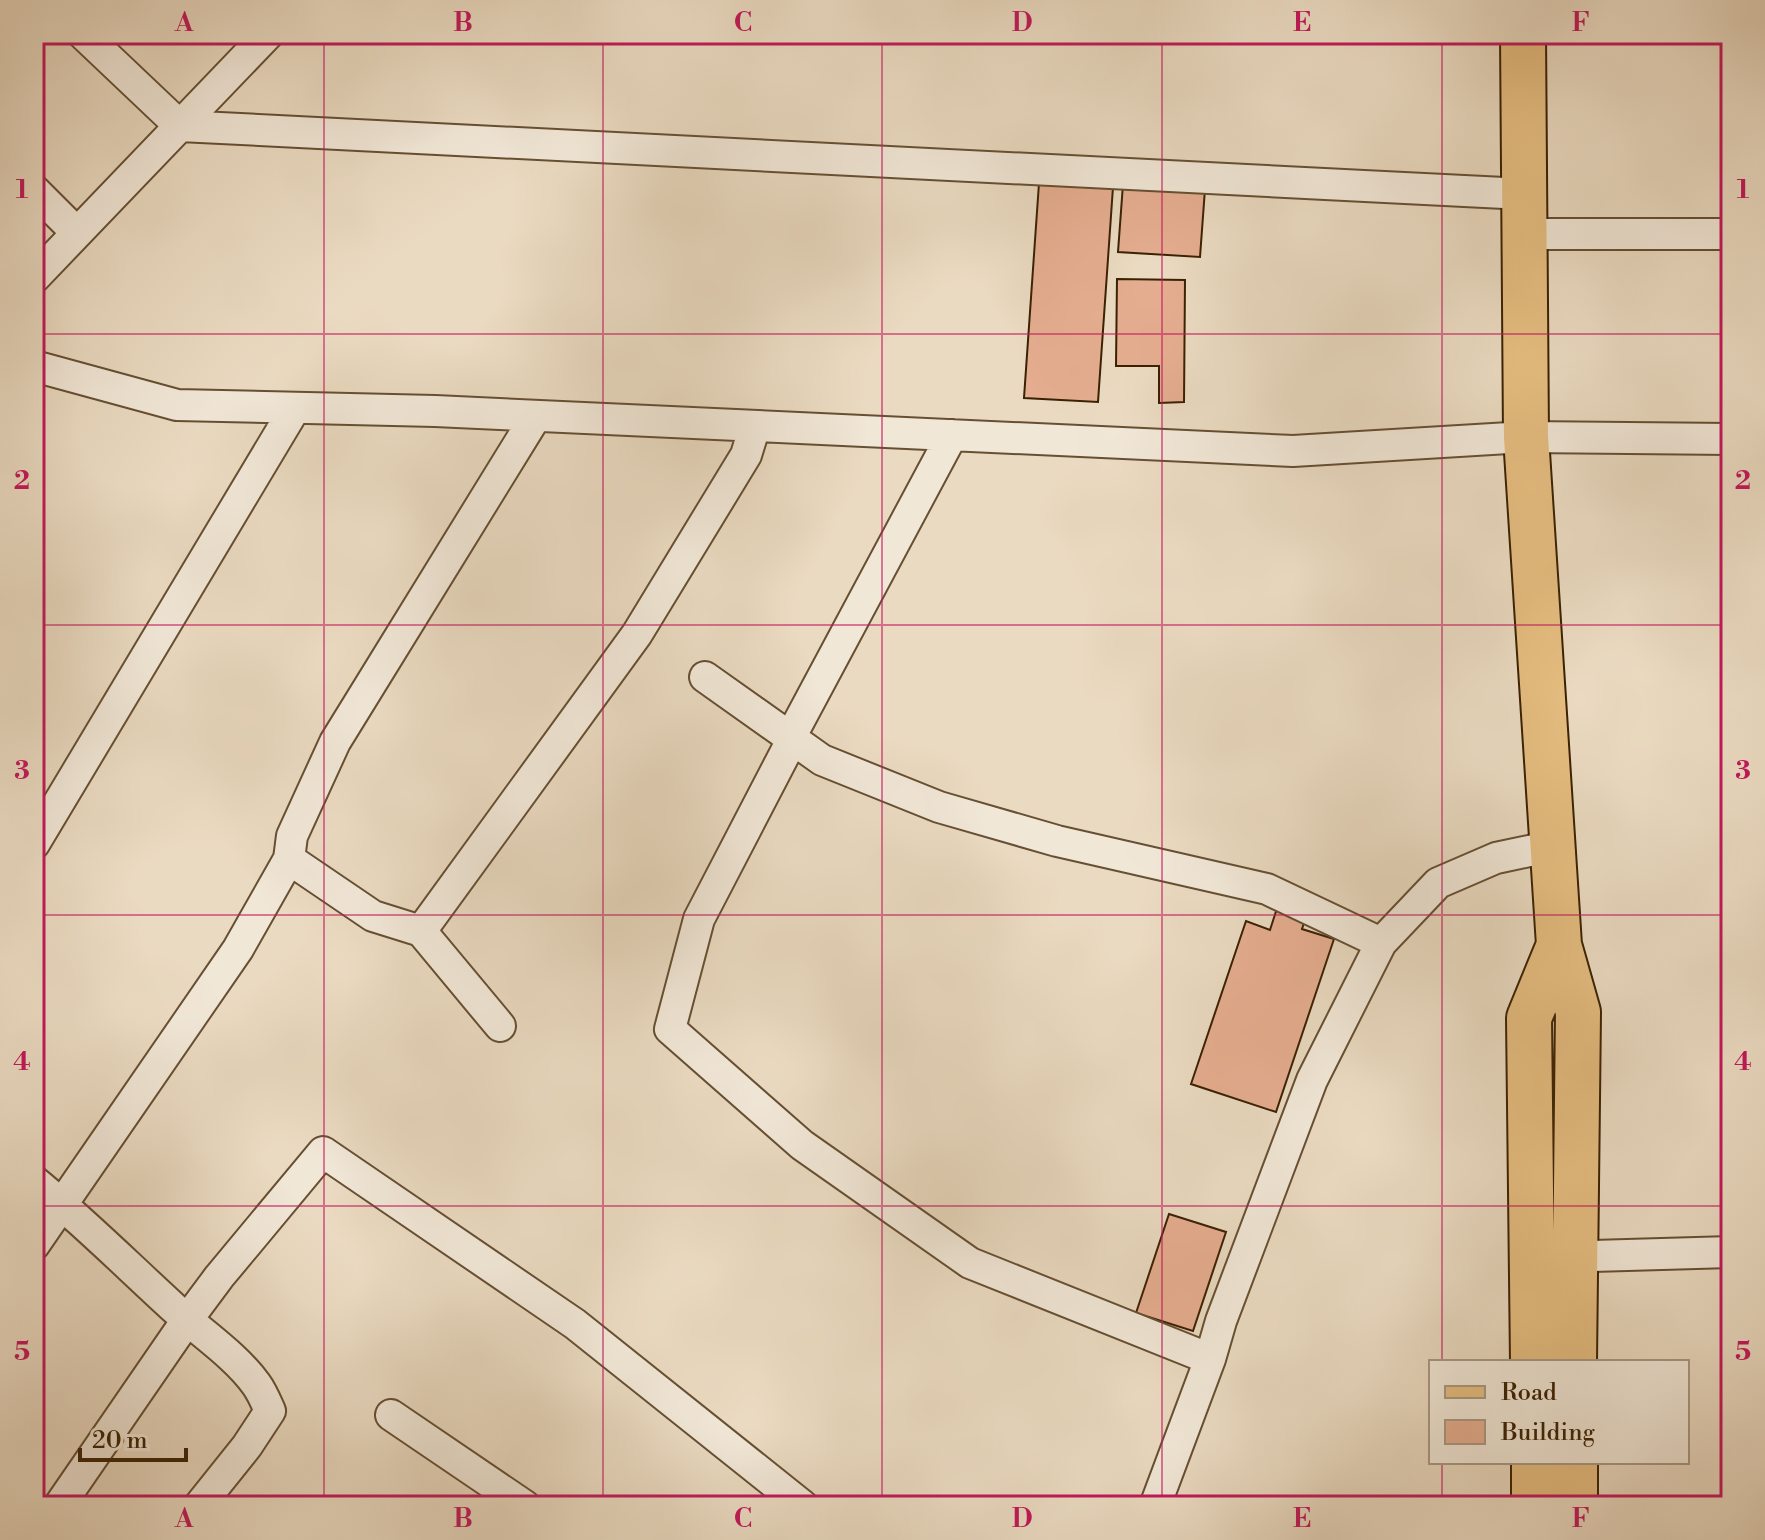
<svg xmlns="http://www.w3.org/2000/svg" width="1765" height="1540" font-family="'Libre Bodoni',serif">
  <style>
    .building { fill: #e5ad90; stroke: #3a2103; stroke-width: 2 }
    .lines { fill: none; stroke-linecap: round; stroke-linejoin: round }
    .minor-casing { stroke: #664f32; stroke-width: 34 }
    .primary-casing { stroke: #3a2103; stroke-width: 48 }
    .minor { stroke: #f1e7d7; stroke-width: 30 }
    .primary { stroke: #e5bd80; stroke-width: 44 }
    .grid { fill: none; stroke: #c2185b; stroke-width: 2; stroke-opacity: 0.55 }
    .neatline { fill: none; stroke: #c2185b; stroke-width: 3 }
    .grid-label { font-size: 26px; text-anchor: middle; font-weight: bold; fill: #c2185b }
  </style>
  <rect width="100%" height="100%" fill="#eadac1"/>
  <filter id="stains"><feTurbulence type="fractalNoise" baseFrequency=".0025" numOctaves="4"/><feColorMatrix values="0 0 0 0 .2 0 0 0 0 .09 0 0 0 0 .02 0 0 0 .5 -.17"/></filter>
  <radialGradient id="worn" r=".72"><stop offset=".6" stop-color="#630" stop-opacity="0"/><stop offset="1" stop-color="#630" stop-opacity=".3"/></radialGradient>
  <path class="building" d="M1039,183l74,4 -15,215 -74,-4z
    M1123,184l82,5 -5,68 -82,-5z
    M1117,279l68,1 -1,122 -25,1v-37h-43z
    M1279,902l29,9 -6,18 32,10 -58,173 -85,-28 55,-163 24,9z
    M1169,1214l57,18 -33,99 -57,-18z"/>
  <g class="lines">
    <defs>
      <path id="minor" d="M83,34l97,92 1344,68
        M34,190l43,43
        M1524,234h207
        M34,278l234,-244
        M34,366l143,39 258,6 858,40 233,-14 205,2
        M952,435l-162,303 2,2 -93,179 -29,110 132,116 168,118 240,96
        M705,677l117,83 117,47 118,34 210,48 114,54
        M34,844l261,-436
        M289,859l84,57 48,15 79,95
        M421,931l216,-297 109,-179 9,-29
        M34,1181c49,40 94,85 141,128 26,24 60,46 81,75 6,8 10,18 14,27l-23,35 -48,60
        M34,1245l204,-296 51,-90 3,-23 43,-94 201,-326
        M1558,1257l173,-5
        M391,1415l134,91
        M59,1506l128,-186 32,-43 104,-125 252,172 228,182
        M1155,1506l55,-147 11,-38 91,-241 69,-137 57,-60 58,-25 57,-12"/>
      <path id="primary" d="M1523,34l3,403 33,508 19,67 -4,350
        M1533,1362l-4,-344 30,-73
        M1534,1462v44
        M1575,1462v44"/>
    </defs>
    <use href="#minor" class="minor-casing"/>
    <use href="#primary" class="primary-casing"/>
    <use href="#minor" class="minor"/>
    <use href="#primary" class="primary"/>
  </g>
  <path class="grid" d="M324,34v1472M603,34v1472M882,34v1472M1162,34v1472M1442,34v1328M34,334h1697M34,625h1697M34,915h1697M34,1206h1697M1442,1462v44"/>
  <rect width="1765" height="1540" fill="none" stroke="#eadac1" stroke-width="88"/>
  <rect x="1429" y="1360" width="260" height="104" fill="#f1e7d7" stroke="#a89882" stroke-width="2"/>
  <rect x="1445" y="1386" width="40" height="12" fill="#e5bd80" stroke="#a89882" stroke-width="2"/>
  <text x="1501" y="1400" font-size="24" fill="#3a2103">Road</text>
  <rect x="1445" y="1420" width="40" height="24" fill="#e5ad90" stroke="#a89882" stroke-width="2"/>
  <text x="1501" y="1440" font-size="24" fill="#3a2103">Building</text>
  <path d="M80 1448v12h106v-12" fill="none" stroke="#3a2103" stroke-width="4"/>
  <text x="92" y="1448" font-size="24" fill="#3a2103" stroke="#f1e7d7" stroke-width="6" paint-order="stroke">20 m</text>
  <rect x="44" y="44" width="1677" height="1452" class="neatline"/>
  <g class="grid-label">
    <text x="184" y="31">A</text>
    <text x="463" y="31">B</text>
    <text x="743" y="31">C</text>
    <text x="1022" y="31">D</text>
    <text x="1302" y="31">E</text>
    <text x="1581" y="31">F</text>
    <text x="22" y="198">1</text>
    <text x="1743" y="198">1</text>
    <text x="22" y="489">2</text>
    <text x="1743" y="489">2</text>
    <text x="22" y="779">3</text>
    <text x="1743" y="779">3</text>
    <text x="22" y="1070">4</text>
    <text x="1743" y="1070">4</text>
    <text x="22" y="1360">5</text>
    <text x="1743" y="1360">5</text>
    <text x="184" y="1527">A</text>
    <text x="463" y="1527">B</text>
    <text x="743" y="1527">C</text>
    <text x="1022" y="1527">D</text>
    <text x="1302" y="1527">E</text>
    <text x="1581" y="1527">F</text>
  </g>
  <rect width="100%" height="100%" filter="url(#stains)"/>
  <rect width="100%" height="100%" fill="url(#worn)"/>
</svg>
